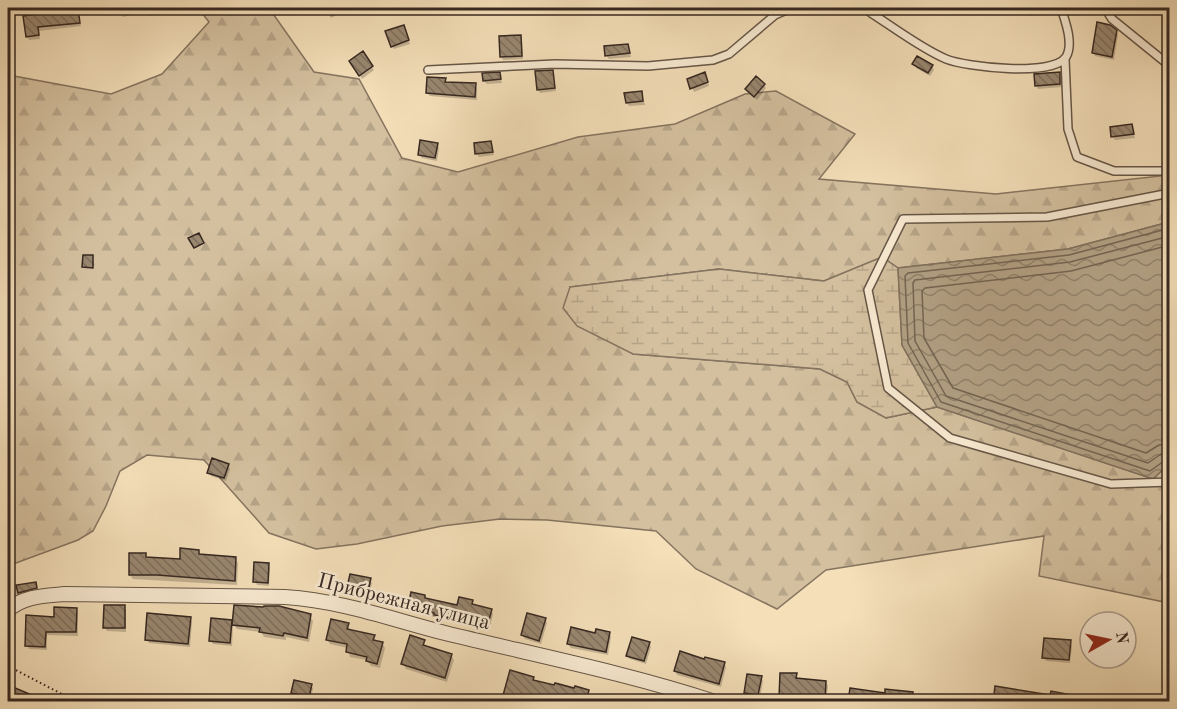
<svg xmlns="http://www.w3.org/2000/svg" width="1177" height="709" font-family="'Old Standard TT',serif">
  <style>
    .forest { fill: url(#forest-firs); stroke: #857460; stroke-width: 1.5 }
    .wetland { fill: url(#wetland-marsh); stroke: #857460; stroke-width: 1.5 }
    .water { fill: url(#water-waves); stroke: #81715d; stroke-width: 1.5 }
    .shadow { fill: #0003 }
    .lines { fill: none; stroke-linecap: round; stroke-linejoin: round }
    .shore { stroke: #746453; stroke-width: 1.5 }
    .building { fill: url(#building-back-hatch); stroke: #362821; stroke-width: 1.5 }
    .service-casing { stroke: #665647; stroke-width: 10 }
    .minor-casing { stroke: #665647; stroke-width: 16 }
    .path { stroke: #362821; stroke-width: 2; stroke-dasharray: 1.5 3; stroke-linecap: butt }
    .service { stroke: #f8ead2; stroke-width: 7 }
    .minor { stroke: #f8ead2; stroke-width: 14 }
    .labels { text-anchor: middle; stroke-width: 5; stroke-linejoin: round; paint-order: stroke }
    .street-label { font-size: 21px; fill: #362821; stroke: #f8ead2 }
  </style>
  <defs>
    <pattern id="forest-firs" width="22" height="20" patternUnits="userSpaceOnUse" patternTransform="scale(1.5)"><rect width="22" height="20" fill="#d4c09f"/><path d="M5 1l3.5 6h-7zM16 11l3.5 6h-7z" fill="#b7a589"/></pattern>
    <pattern id="wetland-marsh" width="20" height="14" patternUnits="userSpaceOnUse" patternTransform="scale(1.5)"><rect width="20" height="14" fill="#d4c09f"/><path d="M1 5h8M5 5V1M11 12h8M15 12V8" fill="none" stroke="#b7a589"/></pattern>
    <pattern id="water-waves" width="16" height="10" patternUnits="userSpaceOnUse" patternTransform="scale(1.5)"><rect width="16" height="10" fill="#b3a185"/><path d="M0 5q4-4 8 0t8 0" fill="none" stroke="#92836c"/></pattern>
    <pattern id="building-back-hatch" width="6" height="6" patternUnits="userSpaceOnUse" patternTransform="scale(1.5)"><rect width="6" height="6" fill="#998770"/><path d="M-1 5l2 2M0 0l6 6M5-1l2 2" fill="none" stroke="#7e6e5c"/></pattern>
  </defs>
  <rect width="100%" height="100%" fill="#f4dfb9"/>
  <filter id="stains"><feTurbulence type="fractalNoise" baseFrequency=".00333" numOctaves="4"/><feColorMatrix values="0 0 0 0 .2 0 0 0 0 .09 0 0 0 0 .02 0 0 0 .5 -.17"/></filter>
  <radialGradient id="worn" r=".72"><stop offset=".6" stop-color="#630" stop-opacity="0"/><stop offset="1" stop-color="#630" stop-opacity=".3"/></radialGradient>
  <path class="forest" d="M198,8h71l45,64 45,7 43,79 56,14 120,-35 97,-13 70,-30 31,-3 79,43 -36,45 177,15 173,-19v47l-101,27 -170,19 -16,-11 -58,24 -105,-12 -149,18 63,67 187,15 27,13 10,20 29,16 51,-11 216,72 16,-15v139l-130,-27 5,-40 -218,34 -49,39 -81,-40 -40,-38 -109,-11 -47,-1 -58,7 -85,18 -41,5 -47,-16 -65,-73 -57,-5 -27,16 -14,35 -13,25 -15,9 -70,26v-491l103,19 51,-20 47,-52z"/>
  <path class="wetland" d="M882,257l16,11 4,77 35,62 -51,11 -29,-16 -10,-20 -27,-13 -187,-15 -56,-28 -14,-18 7,-21 149,-18 105,12z"/>
  <path class="water" d="M1169,222v242l-16,15 -216,-72 -35,-62 -4,-77 170,-19z"/>
  <path class="shadow" d="M120,8h39l1,5 -11,3 -2,-5 -24,6z
    M325,8h18l2,3 -14,7z
    M898,8h20v7h-18z
    M1026,8h22l1,5 -20,3z
    M77,10l4,16 -42,5 1,8 -11,1 -2,-4 -2,-18z
    M405,30l5,14 -16,5 -2,-3z
    M1116,31l2,4 -4,25 -19,-4 -2,-3z
    M520,36l2,4 1,19 -20,1 -2,-4z
    M628,45l3,12 -22,2 -2,-3z
    M914,64l18,2 2,4 -4,6 -14,-8z
    M353,65l19,2 2,3 -12,9z
    M552,71l4,20 -16,2 -2,-4z
    M1059,73l3,14 -24,2 -2,-4z
    M499,74l3,9 -15,1 -3,-3z
    M706,78l3,8 -15,6 -5,-12z
    M445,80l2,4 28,1 2,4v11l-47,-4 -3,-3z
    M764,85l2,3 -9,12 -10,-10z
    M642,92l3,13 -16,1 -2,-3z
    M1131,126l4,12 -20,2 -2,-3z
    M490,143l4,12 -15,2 -3,-4z
    M437,144l2,4 -2,13 -15,-3 -3,-3z
    M228,465l2,4 -4,12 -15,-5 -2,-4z
    M198,551l3,5 34,2 3,5 -1,22 -104,-6 -3,-4 15,-21 3,5 33,1z
    M268,564l2,4 -1,18 -12,-1 -2,-3z
    M370,580l2,3 -4,16 -18,-4 -2,-4z
    M36,584l2,7 -30,8v-12z
    M425,596l2,4 31,7 14,-6 2,5 17,4 2,4 -4,17 -10,-3 -2,-4 -26,-6 -1,3 -39,-10 -2,-4z
    M124,607l2,3v22l-19,-1 -2,-3z
    M76,609l2,4v23l-31,-1v15l-18,-1 -2,-3 29,-28z
    M310,616l3,5 -4,21 -23,-5v3l-22,-3 -3,-5 -24,-3 -3,-5z
    M190,618l2,4 -2,25 -41,-4 -2,-4z
    M545,619l2,4 -6,21 -16,-5 -3,-4z
    M231,621l2,4 -1,21 -19,-2 -2,-3z
    M348,624l2,7 24,6 3,5 5,1 3,5 -5,20 -9,-2 -4,-6 -17,-3 -2,-9 -18,-4 -3,-5z
    M609,633l2,4 -3,18 -37,-7 -3,-4 28,-10z
    M424,641l2,7 25,7 3,5 -7,22 -41,-13 -3,-5z
    M1070,642l2,4 -2,17 -24,-2 -2,-4z
    M649,643l2,4 -5,17 -16,-5 -3,-3z
    M705,661l19,3 2,3 -5,20 -44,-12 -2,-4z
    M796,675l2,3 28,4 2,4 -2,16h-44l-2,-4z
    M761,677l2,4 -3,17 -12,-2 -2,-3z
    M533,678l2,4 53,9 3,5 -2,6h-83l-2,-4z
    M311,685l2,4 -3,11 -16,-3 -2,-4z
    M633,694l13,4 3,4h-18z
    M1114,694l23,2 1,6h-24z"/>
  <g class="lines">
    <path class="shore" d="M1170,228l-101,27 -161,18 -3,3 3,67 33,59 209,69 14,-10 6,-1
      M1170,236l-100,26 -155,18 -2,3 2,58 31,55 202,67 13,-9 9,-1
      M1170,245l-99,26 -146,17 -3,3 2,47 29,50 193,65 13,-8 11,-1"/>
  </g>
  <path class="building" d="M78,8l2,15 -42,4 1,8 -13,2 -3,-21z
    M1097,22l13,3 7,5 -5,27 -20,-4z
    M404,25l5,15 -18,7 -6,-16z
    M521,35l1,21 -22,1 -1,-21z
    M628,44l2,9 -25,3 -1,-10z
    M363,51l10,15 -14,10 -10,-15z
    M917,56l16,9 -5,8 -16,-9z
    M553,70l2,18 -18,2 -2,-19z
    M500,72l1,7 -18,2 -1,-8z
    M705,72l3,10 -18,7 -3,-10z
    M1060,72v12l-25,2 -1,-12z
    M756,76l9,8 -11,13 -9,-8z
    M427,77l19,1 -1,4 31,1 -1,14 -49,-4z
    M642,91l1,10 -17,2 -2,-10z
    M1132,124l2,10 -23,3 -1,-10z
    M420,140l18,3 -3,15 -17,-3z
    M491,141l2,11 -18,2 -1,-11z
    M199,233l5,10 -10,5 -6,-10z
    M83,255h10v13l-11,-1z
    M212,458l17,6 -5,14 -17,-5z
    M180,548l19,2v4l37,3 -1,24 -78,-6h-28v-22h17v4l34,2z
    M254,562l15,1 -1,20 -15,-1z
    M350,574l21,4 -4,18 -21,-5z
    M36,582l1,6 -19,5 -2,-8z
    M411,592l14,3v3l32,7 2,-8 14,3 -1,4 20,5 -5,19 -12,-3 1,-3 -27,-7v3l-15,-3v-2l-26,-6z
    M104,605h21v23h-22z
    M234,605l29,2 1,-1h15l32,8 -4,24 -23,-5 -1,3 -24,-4 1,-4 -28,-3z
    M54,607l23,1 -1,24h-30l-1,15 -20,-1 1,-31 28,2z
    M147,613l44,4 -3,27 -43,-4z
    M527,613l19,5 -7,23 -18,-6z
    M211,618l21,2 -2,23 -21,-2z
    M331,619l18,4 -2,6 28,6 -2,5 10,2 -6,22 -11,-3 1,-4 -21,-5 1,-8 -21,-4z
    M571,627l24,6 1,-4 14,3 -4,20 -39,-8z
    M410,635l15,5 -2,5 29,9 -7,24 -44,-14z
    M632,637l18,5 -6,19 -18,-5z
    M1044,638l27,2 -2,20 -27,-2z
    M680,651l24,8 1,-2 20,5 -6,22 -45,-13z
    M510,670l24,7 -1,3 21,5 1,-2 19,5 1,-2 14,4 -3,12h-73l-11,-3z
    M780,673h17l-1,5 30,3 -1,20 -46,-3z
    M747,674l15,2 -4,19 -14,-2z
    M294,680l18,4 -3,13 -18,-4z
    M8,685l38,16v1h-38z
    M995,686l55,9 1,-4 32,6 -1,5h-89z
    M850,688l35,5v-4l28,3 -1,10h-64z"/>
  <g class="lines">
    <defs>
      <path id="service" d="M866,8l5,5c22,14 51,36 75,46 20,8 107,18 120,-2 8,-13 -1,-37 -5,-49
        M1105,8l7,11 58,47
        M1065,59l3,70 9,28 37,14h56
        M428,70l127,-6 93,2 65,-6 16,-6 46,-39 14,-6 16,-1
        M1170,193l-123,24 -144,2 -35,71 20,98 62,50 161,46 59,-2"/>
      <path id="minor" d="M8,610c16,-14 35,-14 57,-16l220,3c58,4 105,22 160,36 90,22 182,40 270,69"/>
    </defs>
    <use href="#service" class="service-casing"/>
    <use href="#minor" class="minor-casing"/>
    <path class="path" d="M8,666l69,36
      M1168,702l2,-14"/>
    <use href="#service" class="service"/>
    <use href="#minor" class="minor"/>
  </g>
  <g class="labels">
    <g class="street-label">
      <text transform="translate(404 601) rotate(14)" y="7">Прибрежная улица</text>
    </g>
  </g>
  <rect width="1177" height="709" fill="none" stroke="#f4dfb9" stroke-width="30"/>
  <rect x="9" y="9" width="1159" height="691" fill="none" stroke="#362821" stroke-width="3"/>
  <rect x="15" y="15" width="1147" height="679" fill="none" stroke="#362821" stroke-width="1.5"/>
  <g transform="translate(1108 640) rotate(81)"><circle r="28" fill="#f8ead2" stroke="#aa9c8b" stroke-width="1.5"/>
  <path d="M0-4.5L10 22L0 15L-10 22Z" fill="#8f2418"/>
  <text y="-9" font-size="16" font-weight="bold" text-anchor="middle" fill="#362821">N</text>
  </g>
  <rect width="100%" height="100%" filter="url(#stains)"/>
  <rect width="100%" height="100%" fill="url(#worn)"/>
</svg>
